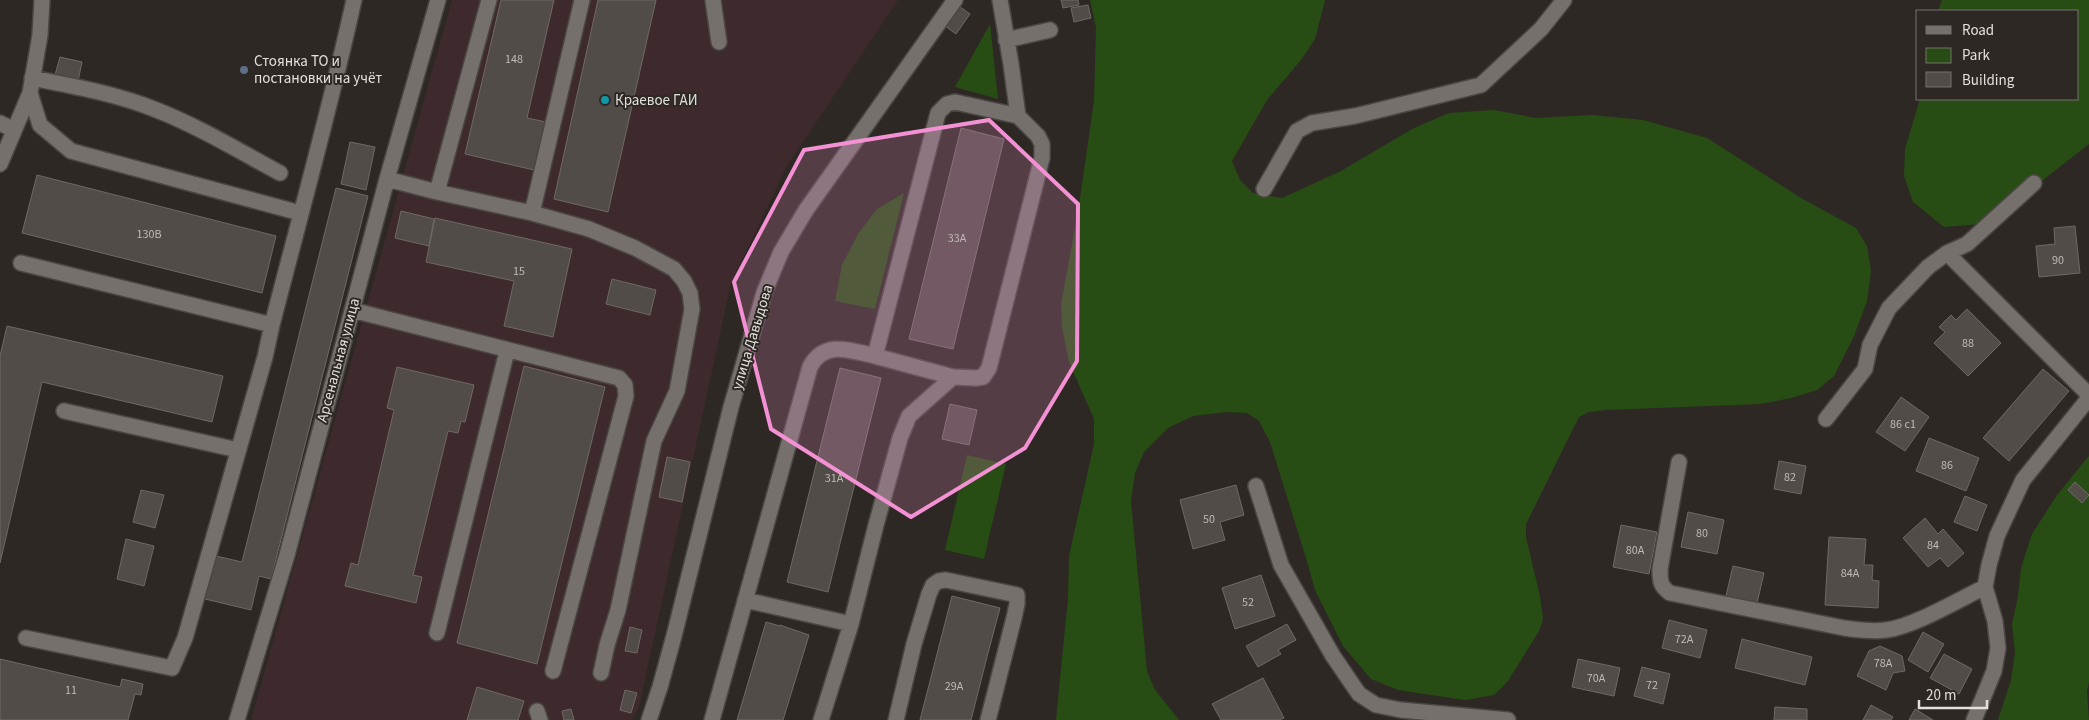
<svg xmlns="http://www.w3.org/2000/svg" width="2089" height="720" font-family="'Source Sans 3',sans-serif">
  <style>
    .commercial { fill: #3e2a2c }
    .green { fill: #284d14 }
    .building { fill: #524c49; stroke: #6f6965 }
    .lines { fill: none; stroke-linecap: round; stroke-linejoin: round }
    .minor-casing { stroke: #4a4643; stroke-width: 18 }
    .minor { stroke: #75706c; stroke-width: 15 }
    .marked { fill: #f491d4; fill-opacity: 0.2; stroke: #f491d4; stroke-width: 4; stroke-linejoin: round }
    .service-dot { fill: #5c6f8a; stroke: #2d2824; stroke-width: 2 }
    .culture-dot { fill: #0f9aa8; stroke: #2d2824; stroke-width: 2 }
    .labels { text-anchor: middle; stroke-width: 4; stroke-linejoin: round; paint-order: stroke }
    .number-label { font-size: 12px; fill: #bebab7 }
    .poi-label { font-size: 15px; fill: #e2dfdc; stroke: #2d2824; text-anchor: start }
    .street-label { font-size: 15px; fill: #e2dfdc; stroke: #2d2824 }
  </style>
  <rect width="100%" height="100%" fill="#2d2824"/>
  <path class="commercial" d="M452,0h446l-111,166 -56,117 -92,424 -7,13h-381z"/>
  <path class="green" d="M1090,0h235l-10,39 -14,21 -34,40 -35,61 8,19 13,13 29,5 59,-27 71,-42 37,-16 45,-3 42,8 56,-3 51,5 64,18 94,60 55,30 11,18 4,25 -4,30 -13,35 -20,40 -17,14 -26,8 -30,6 -156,6 -16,2 -10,5 -53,107v13l14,59 3,23 -4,12 -31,50 -14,14 -29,5 -67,-10 -27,-11 -28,-33 -28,-56 -9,-32 -36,-116 -11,-21 -12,-8 -20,-1 -34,4 -25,12 -24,24 -9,21 -4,28 16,170 8,19 24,30h-123l12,-122 1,-42 25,-112v-25l-25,-57 -7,-34 -1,-24 17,-92 16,-111 2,-74z
    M1942,0h147v144l-73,57 -35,23 -37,3 -31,-25 -9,-26 1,-27 15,-50h158v-88h-140z
    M990,24l8,75 -43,-12z
    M904,193l-29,116 -40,-8 7,-36 16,-31 19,-25z
    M967,455l39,9 -22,95 -39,-9z
    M2089,456v226l-2,9 2,29h-91l13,-40 4,-27 -3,-29 6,-28 3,-28 11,-34 25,-39z"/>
  <path class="building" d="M501,0h53l-27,118 19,4 -12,48 -69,-16z
    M598,0h58l-48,212 -54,-13z
    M1061,0h17l1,5 -16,3z
    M1088,5l3,13 -17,4 -3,-14z
    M959,6l11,8 -14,20 -11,-8z
    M60,57l22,5 -4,19 -23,-6z
    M961,128l43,11 -51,210 -44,-10z
    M350,142l25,5 -9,43 -25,-6z
    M37,175l239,61 -14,57 -240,-60z
    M336,188l32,8 -97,383 -12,-3 -8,34 -46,-11 11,-43 26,6z
    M401,211l33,8 -5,27 -34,-8z
    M435,218l137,31 -19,88 -49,-11 10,-45 -88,-19z
    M2075,226l5,47 -41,4 -3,-31 19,-2 -1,-16z
    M612,279l44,11 -6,25 -44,-11z
    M1967,309l34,34 -33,33 -34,-33 11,-11 -6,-5 12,-12 5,5z
    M7,326l216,50 -11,46 -170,-40 -42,181v-207z
    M524,366l81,21 -68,277 -80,-21z
    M397,367l77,18 -9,37 -4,-1 -3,12 -10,-2 -35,144 9,2 -6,26 -71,-17 6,-23 7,2 36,-155 -7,-2z
    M840,368l41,10 -53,214 -41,-10z
    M2043,369l26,22 -60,70 -26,-23z
    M1901,397l28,20 -24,34 -29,-19z
    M950,404l27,6 -8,35 -27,-6z
    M1929,438l50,20 -13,33 -50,-20z
    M667,457l23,5 -8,40 -23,-5z
    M1779,461l27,5 -5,28 -27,-5z
    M2075,482l14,13 -7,8 -14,-13z
    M1236,485l8,30 -24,7 5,18 -32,9 -13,-49z
    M141,490l23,5 -9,33 -22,-6z
    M1965,496l22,9 -10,26 -23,-9z
    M1688,512l36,8 -7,34 -36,-7z
    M1925,518l13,16 5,-5 21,24 -16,14 -8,-9 -12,9 -25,-29z
    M1621,525l36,7 -8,42 -36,-7z
    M1829,537l37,2 -2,26h9l-1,15 7,1 -1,27 -53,-3z
    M126,539l28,7 -10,40 -27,-7z
    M1733,566l31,7 -7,30 -31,-7z
    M1261,575l14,41 -40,13 -13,-41z
    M952,596l48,12 -12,45 -17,67h-51z
    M1669,620l38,10 -7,28 -38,-10z
    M766,622l14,4v-1l29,10 -10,33 -16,52h-46z
    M1287,624l9,16 -18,10 3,4 -23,13 -12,-21z
    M630,627l12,3 -5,23 -12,-2z
    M1923,632l21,12 -16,28 -20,-12z
    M1742,639l70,18 -7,28 -70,-17z
    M1880,646l22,10 3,15 -12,2 -7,17 -29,-14 12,-25z
    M1944,654l28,15 -13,25 -29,-16z
    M0,659l120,28 2,-8 21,5 -2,11 -6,-1 -7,26h-128z
    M1578,659l42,9 -6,28 -42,-9z
    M1642,667l28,7 -7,30 -29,-8z
    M1263,678l21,40 -5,2h-58l-9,-16z
    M477,687l47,14 -6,19h-51z
    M625,690l12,3 -6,20 -11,-3z
    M1871,705l22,12 -2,3h-28z
    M1775,707l32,2v11h-33z
    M571,709l3,11h-10l-2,-9z
    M1915,709l18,11h-24z"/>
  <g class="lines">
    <defs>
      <path id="minor" d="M42,0l-2,35 -10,58 10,32 31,26 229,62
        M713,0l6,42
        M1006,40l44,-10
        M32,78c41,8 84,16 122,31 44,17 85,42 126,64
        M0,123l14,7
        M0,164l30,-71
        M387,179l50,13 95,21 57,16 46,19 39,21 10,12 6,12 2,16 -15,82 -23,50 -36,169 -11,35 -6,28
        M1264,189l33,-58 15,-8 43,-7 126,-31 60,-56 23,-29
        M437,192l52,-192
        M532,213l50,-213
        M1947,253l142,142
        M21,263l251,62c28,-109 58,-216 82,-325
        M352,310l267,68 6,7 1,11 -73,275
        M875,356l78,21
        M64,411l174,39
        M1826,419l39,-50 5,-24 19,-37 39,-41 19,-14 20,-9 67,-61
        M1679,462l-19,107c0,12 0,17 10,24l174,35c14,2 29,4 42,2 27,-3 74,-31 99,-43
        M1256,486l25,79 52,91 26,38 17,11 25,5 107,10
        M745,600l106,24
        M437,633l70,-282
        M26,638l146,30 13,-30 80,-281 7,-32
        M537,711l3,9
        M237,720l50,-165 100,-376 51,-179
        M649,720l11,-33 14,-51 57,-229 33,-114 17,-41 25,-42 149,-210
        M712,720l98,-353c14,-27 40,-17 65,-11l63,-243 9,-9 8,-2 63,14
        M821,720l30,-96 25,-99 24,-87 9,-22 44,-39 23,1 7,-1 6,-9 53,-210v-14l-4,-8 -20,-20 -7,-52 -11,-64
        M896,720l18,-76 15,-50 4,-9 6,-4 7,-1 71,15v9l-3,14 -26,102
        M1974,720l20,-49 4,-23 -3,-27 -10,-34 4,-22 8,-29 26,-56 66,-82"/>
    </defs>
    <use href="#minor" class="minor-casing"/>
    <use href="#minor" class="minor"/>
  </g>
  <path class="marked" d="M989,120l89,84 -1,157 -52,87 -114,69 -140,-88 -37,-147 70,-132z"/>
  <circle class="service-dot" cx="244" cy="70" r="5"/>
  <circle class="culture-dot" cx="605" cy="100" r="5"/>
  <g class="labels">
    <g class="number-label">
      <text x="514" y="63">148</text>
      <text x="149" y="238">130В</text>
      <text x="957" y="242">33А</text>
      <text x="2058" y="264">90</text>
      <text x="519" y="275">15</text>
      <text x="1968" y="347">88</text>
      <text x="1903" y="428">86 с1</text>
      <text x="1947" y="469">86</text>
      <text x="1790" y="481">82</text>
      <text x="834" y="482">31А</text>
      <text x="1209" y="523">50</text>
      <text x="1702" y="537">80</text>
      <text x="1933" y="549">84</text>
      <text x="1635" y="554">80А</text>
      <text x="1850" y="577">84А</text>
      <text x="1248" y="606">52</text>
      <text x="1684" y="643">72А</text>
      <text x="1883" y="667">78А</text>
      <text x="1596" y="682">70А</text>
      <text x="1652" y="689">72</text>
      <text x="954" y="690">29А</text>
      <text x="71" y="694">11</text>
    </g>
    <g class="poi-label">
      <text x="254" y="66">Стоянка ТО и<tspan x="254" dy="17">постановки на учёт</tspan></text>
      <text x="615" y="105">Краевое ГАИ</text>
    </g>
    <g class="street-label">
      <text transform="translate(752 337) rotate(-73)" y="5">улица Давыдова</text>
      <text transform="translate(338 360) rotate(-75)" y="5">Арсенальная улица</text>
    </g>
  </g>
  <rect x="1916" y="10" width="162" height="90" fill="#2d2824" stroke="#75716e"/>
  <rect x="1926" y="26" width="25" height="8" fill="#75706c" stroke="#75716e"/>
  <text x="1962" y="35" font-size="15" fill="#e2dfdc">Road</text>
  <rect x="1926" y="48" width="25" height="15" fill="#284d14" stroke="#75716e"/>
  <text x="1962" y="60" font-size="15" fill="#e2dfdc">Park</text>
  <rect x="1926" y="72" width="25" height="15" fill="#524c49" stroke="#75716e"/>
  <text x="1962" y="85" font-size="15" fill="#e2dfdc">Building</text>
  <path d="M1919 700v8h68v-8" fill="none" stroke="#e2dfdc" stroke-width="2.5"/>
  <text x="1926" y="700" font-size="15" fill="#e2dfdc" stroke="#2d2824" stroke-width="4" paint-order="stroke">20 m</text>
</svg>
